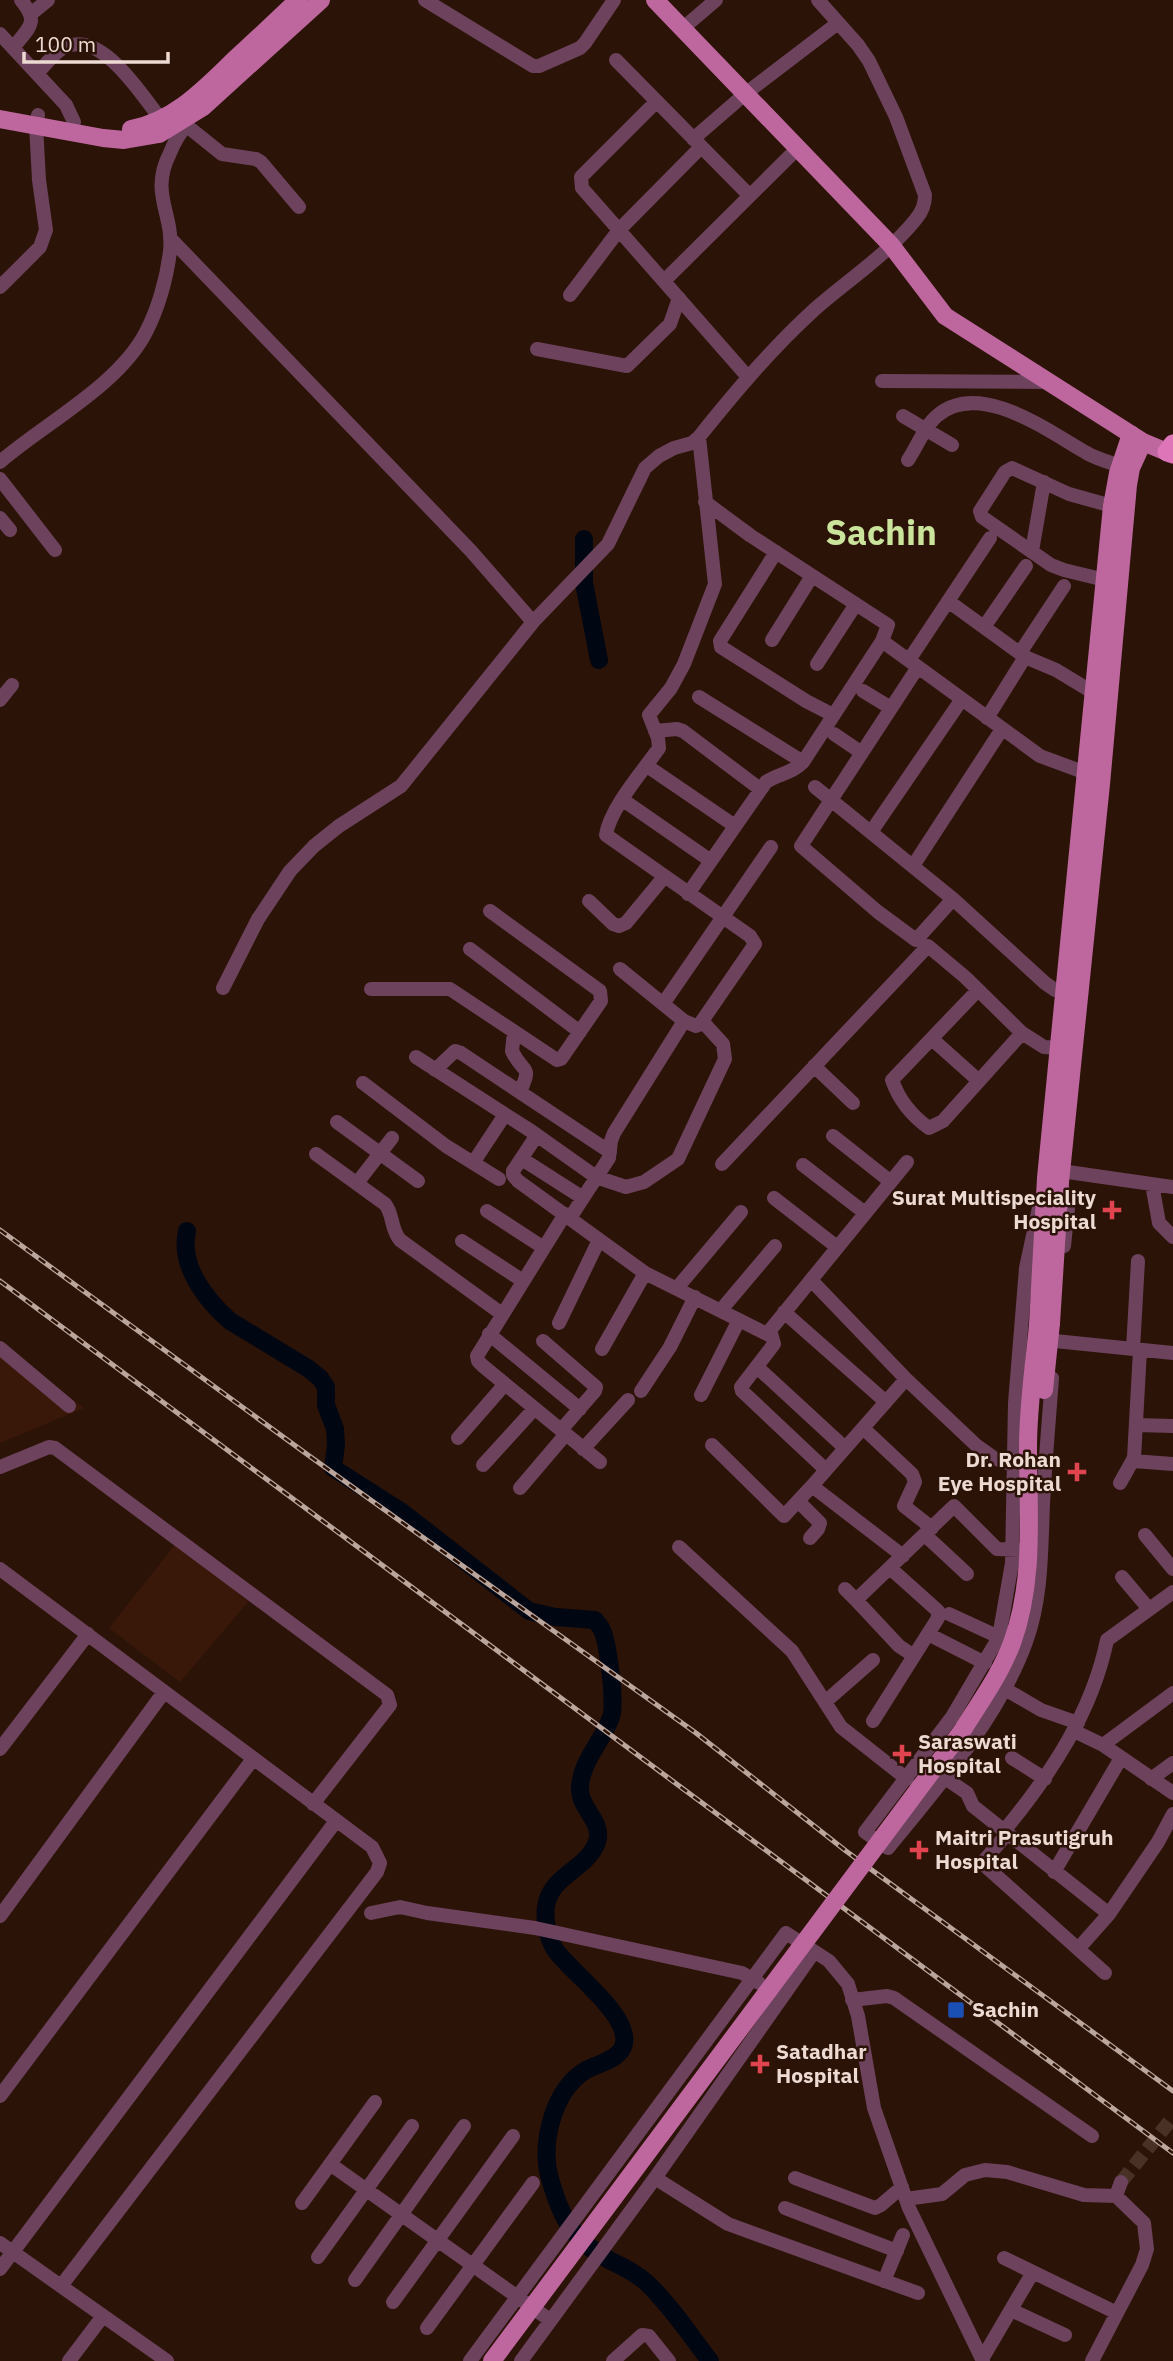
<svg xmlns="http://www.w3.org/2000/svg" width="1173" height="2361" font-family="'IBM Plex Sans',sans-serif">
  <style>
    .built { fill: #391809 }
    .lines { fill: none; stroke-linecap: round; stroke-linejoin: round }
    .river { stroke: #000713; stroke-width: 18 }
    .minor-tunnel { stroke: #493125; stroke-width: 14; stroke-dasharray: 14 7; stroke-linecap: butt }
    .minor { stroke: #6c425c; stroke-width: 14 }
    .major { stroke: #be679f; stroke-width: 18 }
    .highway { stroke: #df75b9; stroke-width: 19 }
    .rail-casing { stroke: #bba69d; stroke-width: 5 }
    .rail { stroke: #2c1307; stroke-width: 2.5; stroke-dasharray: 8; stroke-linecap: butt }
    .major-bridge { stroke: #be679f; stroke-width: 18 }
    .health-dot { fill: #e0444e; stroke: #2c1307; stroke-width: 2.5 }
    .transit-dot { fill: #1a4fb4; stroke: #2c1307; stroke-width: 2.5 }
    .labels { text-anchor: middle; stroke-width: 5; stroke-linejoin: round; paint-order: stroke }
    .poi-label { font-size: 21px; font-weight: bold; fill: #eddad2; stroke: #2c1307; text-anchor: start }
    .town-label { font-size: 35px; font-weight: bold; fill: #cae49b; stroke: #2c1307 }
  </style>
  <rect width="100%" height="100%" fill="#2c1307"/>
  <path class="built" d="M0,1346l84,62 -84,35z
    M178,1541l70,61 -68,80 -71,-54z"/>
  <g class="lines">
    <path class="river" d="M584,539v44l15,77
      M187,1231c-8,34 18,68 43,90l79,48 11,9 6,9v18l9,24 1,16 -3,23 69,44 127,99 26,6 40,3c1,2 5,6 6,8 7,12 15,77 10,89 -8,24 -31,45 -31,72 -1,19 24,33 17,53 -10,28 -47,33 -51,65 -2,12 2,31 8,41 14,23 84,71 68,101 -7,12 -25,15 -36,21 -33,20 -46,74 -36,109 12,41 22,61 61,82 13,6 25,12 36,22 24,23 43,52 63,78"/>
    <path class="minor-tunnel" d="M1121,2182l52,-65"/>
    <path class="minor" d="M425,0l108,66h6l41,-18 5,-5 29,-43
      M32,13l16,-13
      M682,29l34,-29
      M0,34l66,71 8,17
      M13,48c16,-21 27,-25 8,-48
      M616,60l133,135
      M37,73c9,-8 17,-21 28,-26 40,-18 81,56 102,80
      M656,102l-75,75 1,11 165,188
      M183,121l4,5 35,28 34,5 5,3 38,45
      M693,139l52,-45 93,-71
      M170,238l301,313 62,71
      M664,281l133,-132
      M0,287l40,-40 6,-17 -7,-50 -3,-55 2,-10
      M570,295l49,-65 82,-83
      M537,349l90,17 43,-42 9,-26
      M882,381l167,1
      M903,416l49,29
      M908,460c9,-13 17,-35 30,-45 42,-35 110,16 147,37 11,7 24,10 36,14
      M0,462c45,-39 119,-77 146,-130 12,-23 21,-54 24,-81 4,-38 -21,-57 0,-98 4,-10 8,-19 17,-27
      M0,479l55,71
      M705,502l46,34 137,89 -6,16
      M0,518l10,12
      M1032,551l12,-69
      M776,552l-56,89 1,6 85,54 27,14
      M1105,580l-41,-10 -13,-5 -69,-48 -2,-6 25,-39 7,-4 57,26 43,12
      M948,601l77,56 31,13 38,23
      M984,627l42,-61
      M772,640l40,-64
      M1020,653l44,-67
      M909,660l81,-122
      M817,664l39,-60
      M918,667l122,89 46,17
      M863,691l28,17
      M699,697l104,65 79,-121 36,26 -117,179 77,66 38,28 37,-41 92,84 10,7 10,2
      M0,700l12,-15
      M987,718l38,-61
      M655,731l22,-2 6,2 77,58
      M834,734l28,19
      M647,766l88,60
      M815,787l138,112
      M623,800l88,61
      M871,832l91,-133
      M913,866l89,-137
      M688,894l78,-112c14,-9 25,-8 37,-20
      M589,901l24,23 6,2 7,-3 38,-46
      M470,949l110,83
      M620,969l64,52 12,5 4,-2 55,-80 -5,-8 -144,-101c4,-27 37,-64 53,-87l-1,-10 -9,-23 22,-27 13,-24 31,-80 -16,-147
      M223,988l35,-69 32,-48 24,-25 25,-20 62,-40 132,-164 75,-78 37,-76 14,-12 15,-8 18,-5 7,-6c36,-45 73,-89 116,-128 33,-29 73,-55 101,-90 6,-7 9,-15 9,-24l-29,-78 -27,-56 -11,-16 -40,-45
      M371,989h79l107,71 4,-1 40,-58 -1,-10 -110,-80
      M978,990l-86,90c7,20 20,36 37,48l14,-7 79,-88
      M663,1004l108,-157
      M514,1032l-2,19c11,24 21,12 8,41
      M932,1039l47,42
      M416,1057l115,74 65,46 30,10 18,-5 34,-23 47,-100 -2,-15 -21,-23
      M814,1066l39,37
      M435,1070l20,-19 6,2 149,99
      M363,1083l83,63 53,33
      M337,1122l81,59
      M537,1135l-24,36v4l5,6 127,92 122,61 140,-172
      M833,1136l58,46
      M316,1154l69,50c9,11 5,24 15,36l102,74
      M522,1159l61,39
      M473,1163l31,-47
      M722,1164l206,-218 37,31 57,56 22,14 16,1
      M803,1165l62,48
      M1061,1171l112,16
      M357,1183l35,-45
      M1152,1184l7,39 14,14
      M1062,1187l6,21 -4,38
      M774,1198l63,49
      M1040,1203l-14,65 -11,135 -3,160 -13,74 -47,80 -87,115 23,16c50,-61 111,-131 138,-206 16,-44 15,-91 17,-137 2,-42 6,-85 9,-127
      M487,1211l57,37
      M565,1214l-88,142 1,5 5,5 117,96
      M570,1218l39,-60 2,-17 3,-8 70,-112
      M462,1241l61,40
      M812,1281l94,98 71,67 17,12 13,5 14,1
      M677,1288l64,-76
      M721,1310l54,-64
      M784,1312l102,90
      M559,1323l40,-83
      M770,1330l4,14 -33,43 1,4 84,79
      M489,1334l91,75
      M543,1341l53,46 -1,4 -34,39
      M1055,1341l118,12
      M0,1348l69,58
      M602,1349l43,-76
      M1133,1349l5,-88
      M757,1367l88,81
      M641,1391l29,-44 25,-50
      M701,1395l38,-75
      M1136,1425l37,1
      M863,1428l49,46 3,8 -11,24 28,22
      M458,1438l47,-54
      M712,1445l72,71 28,-30 91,70
      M583,1449l45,-49
      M1133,1461l40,3
      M483,1465l51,-56
      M0,1467l49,-20 6,1 332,247 3,10 -77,99
      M1120,1483l14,-25 6,-108
      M812,1486l94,-107
      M520,1488l46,-54
      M798,1501l22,22 -2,6 -8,9
      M925,1535l42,39
      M1145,1535l28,34
      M679,1547l113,104 49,76 66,52
      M0,1569l372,278 8,16 -3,9 -316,414
      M1122,1577l27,32
      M845,1589l11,11 98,-94 43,43 25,1
      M856,1600l43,46 15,10 24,-38v-7l-48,-43
      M949,1614l50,23
      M928,1634l57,29
      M998,1685l43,25 37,13
      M825,1702l48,-42
      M873,1721l41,-65
      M1074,1731l29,14 70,48
      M1103,1745l70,-52
      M0,1749l88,-115
      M1012,1758l33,21
      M945,1778l22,15 6,13 136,108 49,-72 15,-28
      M1151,1779l22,-16
      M1004,1831c46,-56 88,-118 103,-191l66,-48
      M1007,1834l-25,29 123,110
      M1054,1872l67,-114
      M371,1913l29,-6 27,6 108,15 207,45 17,10
      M0,1916l164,-224
      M1078,1949l31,-35
      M852,2000l35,-4 7,2 198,138
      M0,2096l253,-337
      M330,2164l220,156
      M655,2178l73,46 190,69
      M795,2178l80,30 6,-3 21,-18
      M906,2199l36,-5 23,-19 20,-5 22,2 77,23 32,1
      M302,2203l73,-101
      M785,2208l112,43
      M0,2243l167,118
      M318,2257l94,-131
      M1004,2258l113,55
      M0,2269l336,-448
      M355,2280l109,-154
      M884,2281l19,-46
      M393,2302l120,-166
      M1011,2310l54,25
      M427,2328l106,-145
      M982,2359l51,-87
      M69,2361l34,-45
      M470,2361l316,-428 43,28 19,23 10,32 16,92 35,100 74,153
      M521,2361l134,-183 159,-226
      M613,2361l29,-26 7,1 20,25
      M1092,2361l50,-96 5,-16 -3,-26 -28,-27 5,-14"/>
    <path class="major" d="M655,0l236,245 54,71 198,126 24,10
      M0,119l103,19 21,2 35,-6 44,-27 118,-107
      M131,129c43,-8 73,-40 103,-69 22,-20 43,-40 64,-60
      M1051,1323l9,-141 41,-398 27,-299 3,-17 12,-26
      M1038,1325l8,-147 66,-672 6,-33 13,-39"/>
    <path class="highway" d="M1173,444l-6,8 6,2"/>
    <defs>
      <path id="rail" d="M0,1230l308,225 388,278 150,118 327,240
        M0,1281l1173,872"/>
    </defs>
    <use href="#rail" class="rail-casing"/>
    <use href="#rail" class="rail"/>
    <path class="major-bridge" d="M1044,1390l7,-67
      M492,2361l470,-630c18,-29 38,-56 50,-88 23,-63 16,-130 16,-196 0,-40 6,-81 10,-122"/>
  </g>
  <g class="health-dot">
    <path d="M1108.5 1199.5h7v7h7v7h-7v7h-7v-7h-7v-7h7z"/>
    <path d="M1073.5 1461.5h7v7h7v7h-7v7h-7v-7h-7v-7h7z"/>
    <path d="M898.5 1743.5h7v7h7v7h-7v7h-7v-7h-7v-7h7z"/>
    <path d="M915.5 1839.5h7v7h7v7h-7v7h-7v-7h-7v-7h7z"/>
    <path d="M756.5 2053.5h7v7h7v7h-7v7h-7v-7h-7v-7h7z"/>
  </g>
  <rect class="transit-dot" x="947" y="2001" width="18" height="18" rx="3.5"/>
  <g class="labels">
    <g class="poi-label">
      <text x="1096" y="1205" text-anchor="end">Surat Multispeciality<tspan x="1096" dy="24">Hospital</tspan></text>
      <text x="1061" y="1467" text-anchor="end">Dr. Rohan<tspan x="1061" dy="24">Eye Hospital</tspan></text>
      <text x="918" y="1749">Saraswati<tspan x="918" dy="24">Hospital</tspan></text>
      <text x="935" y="1845">Maitri Prasutigruh<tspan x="935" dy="24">Hospital</tspan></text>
      <text x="972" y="2017">Sachin</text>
      <text x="776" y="2059">Satadhar<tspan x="776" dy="24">Hospital</tspan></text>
    </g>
    <g class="town-label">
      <text x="881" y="545">Sachin</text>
    </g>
  </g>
  <path d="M24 52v10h144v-10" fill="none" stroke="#eddad2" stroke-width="3.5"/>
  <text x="35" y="52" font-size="21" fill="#eddad2" stroke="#2c1307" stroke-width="5" paint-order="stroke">100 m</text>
</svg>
